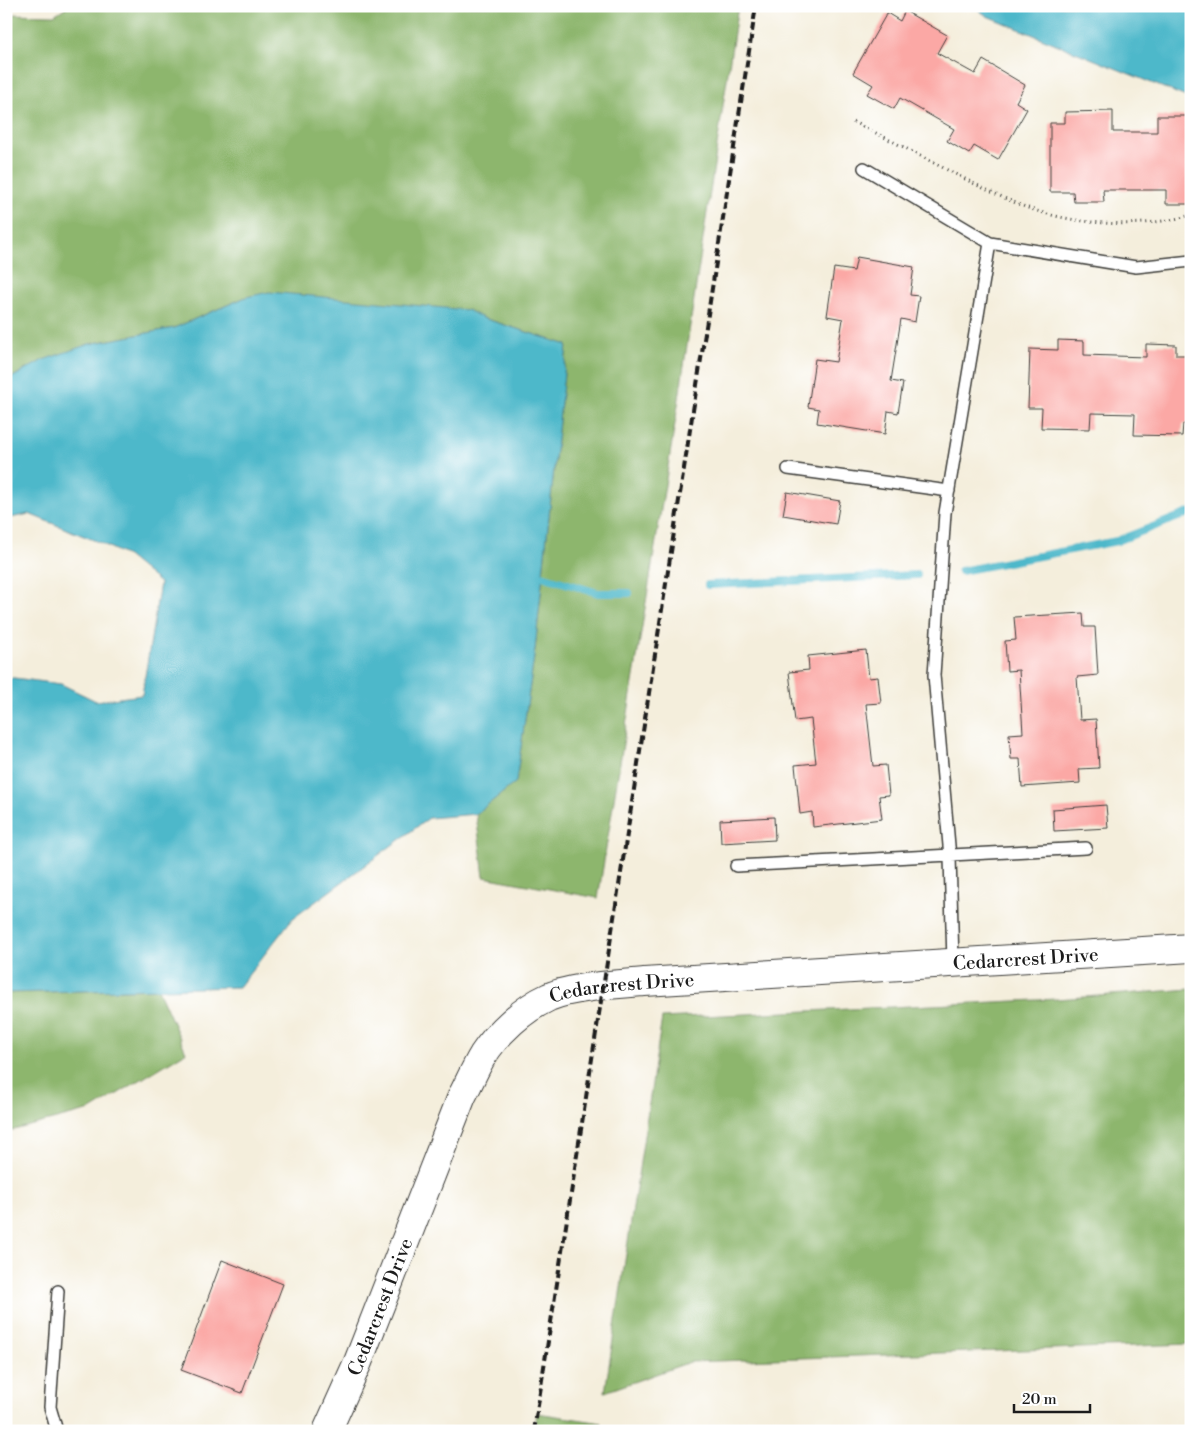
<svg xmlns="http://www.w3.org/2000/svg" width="1197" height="1437" font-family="'Libre Bodoni',serif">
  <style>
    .forest { fill: #8db66d; stroke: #546944 }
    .water { fill: #4db8ca; stroke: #346a73 }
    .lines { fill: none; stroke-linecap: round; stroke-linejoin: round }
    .stream { stroke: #4db8ca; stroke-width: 8 }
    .building { fill: #fba8a5 }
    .service-casing { stroke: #3c3c39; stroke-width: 14 }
    .tertiary-casing { stroke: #3c3c39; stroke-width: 30 }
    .path { stroke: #3c3c39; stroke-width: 3; stroke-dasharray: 1 4; stroke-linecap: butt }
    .service { stroke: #fff; stroke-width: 11 }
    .tertiary { stroke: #fff; stroke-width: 28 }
    .rail { stroke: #1c1c1c; stroke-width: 4; stroke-dasharray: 8 4; stroke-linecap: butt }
    .labels { text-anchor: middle; stroke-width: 5; stroke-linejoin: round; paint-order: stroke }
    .street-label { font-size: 19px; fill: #1c1c1c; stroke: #fff }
  </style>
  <rect width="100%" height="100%" fill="#fff"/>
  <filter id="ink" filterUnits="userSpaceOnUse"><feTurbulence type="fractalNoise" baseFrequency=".02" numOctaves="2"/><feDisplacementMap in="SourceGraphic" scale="10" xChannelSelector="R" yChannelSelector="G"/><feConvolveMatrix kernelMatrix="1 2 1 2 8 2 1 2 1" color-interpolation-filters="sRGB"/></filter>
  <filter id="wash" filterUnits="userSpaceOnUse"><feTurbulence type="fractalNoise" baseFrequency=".0096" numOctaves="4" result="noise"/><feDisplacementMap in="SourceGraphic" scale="20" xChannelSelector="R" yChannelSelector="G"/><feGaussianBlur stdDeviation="1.12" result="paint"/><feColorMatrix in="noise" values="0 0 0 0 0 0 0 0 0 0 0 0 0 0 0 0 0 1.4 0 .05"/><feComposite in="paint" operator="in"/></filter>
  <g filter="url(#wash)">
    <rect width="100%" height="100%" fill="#f4eedc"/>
    <path class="forest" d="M68,6h670l-60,399 -80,493 -114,-21 -8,-63 40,-33 19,-131 32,-305 -84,-27 -16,-8 -221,-13 -72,31 -85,16 -65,26 -18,11v-367l48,1z
      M158,989l28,63 -95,58 -85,22v-139z
      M1191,989v355l-501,18 -85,30 57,-374 395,-19z
      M537,1413l65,10 -1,8h-67z"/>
    <path class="water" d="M973,6h218v93l-204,-83z
      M269,292l198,18 16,8 84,27 -32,305 -19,132 -40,32 -47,4 -137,101 -53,68 -233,6v-316l55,7 35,17 46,-6 18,-112 -33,-27 -26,-13 -72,-29 -23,5v-138l37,-21 46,-16 85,-16 72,-31z"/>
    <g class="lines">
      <path class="stream" d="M961,571l156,-30 74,-29
        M542,576l56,17h31
        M708,585l209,-10"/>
    </g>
    <g id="blocks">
      <path class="building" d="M905,11l42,24 -10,18 38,21 8,-14 42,25 -9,17 11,7 -29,51 -24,-14 -5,8 -22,-13 7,-12 -54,-31 -6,11 -27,-15 6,-9 -20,-12 34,-60 13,8z
        M1113,111v21h44v-16h34v88h-25v-14h-63l1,12h-30l-1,-10h-23v-69h15v-11z
        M857,257l57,10 -4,28 9,1 -4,26 -14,-3 -10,62 12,2 -5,30 -10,-2 -3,23 -68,-11 2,-14 -11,-2 7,-48 21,3 7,-43 -16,-3 7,-48 20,3z
        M1058,340l26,1v14l62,2v-13l30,1v10h15v70l-8,-1 -1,12 -48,-1 1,-21 -44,-1 -1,16 -49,-1 1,-20h-14l2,-59 28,1z
        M787,492l53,9 -4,23 -53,-9z
        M1083,613l1,14h11l3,48 -21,2 3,43 16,-1 3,49 -20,1 1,14 -58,4 -2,-28h-9l-2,-25 14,-1 -4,-63 -12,1 -2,-30 11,-1 -2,-23z
        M866,650l3,28 9,-1 3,26 -15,1 7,62 13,-1 3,30 -10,1 3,23 -69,8 -1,-15 -12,2 -5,-49 21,-2 -5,-44 -16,2 -6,-49 20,-2 -1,-14z
        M1106,805l2,23 -54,3 -1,-22z
        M774,817l1,23 -54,3 -1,-23z
        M222,1260l61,24 -41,109 -61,-23z"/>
    </g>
  </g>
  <g filter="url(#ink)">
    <use href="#blocks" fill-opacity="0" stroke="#3c3c39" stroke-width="1"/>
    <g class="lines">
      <defs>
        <path id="service" d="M864,168l126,75 146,24 55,-6
          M788,469l161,22
          M736,866l350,-18
          M953,962l-3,-105 -16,-182 11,-162 45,-270
          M57,1431l-7,-24 8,-116"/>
        <g id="tertiary">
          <path id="s1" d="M327,1431l31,-69 104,-266c7,-13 13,-28 21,-41 15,-23 40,-46 66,-58 23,-10 69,-13 95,-15l547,-34"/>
        </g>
      </defs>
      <use href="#service" class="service-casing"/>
      <use href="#tertiary" class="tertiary-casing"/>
      <path class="path" d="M853,122c56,26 109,58 165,82 49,21 122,26 173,11"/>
      <use href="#service" class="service"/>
      <use href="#tertiary" class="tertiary"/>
      <path class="rail" d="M534,1431l222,-1425"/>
    </g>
  </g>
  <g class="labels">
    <g class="street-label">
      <text dy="7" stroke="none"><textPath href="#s1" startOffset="975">Cedarcrest Drive</textPath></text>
      <text dy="7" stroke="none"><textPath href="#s1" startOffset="570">Cedarcrest Drive</textPath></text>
      <text dy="7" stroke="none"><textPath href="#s1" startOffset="135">Cedarcrest Drive</textPath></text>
    </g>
  </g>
  <rect width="1197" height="1437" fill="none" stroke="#fff" stroke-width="25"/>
  <path d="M1014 1404v8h76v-8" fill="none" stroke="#1c1c1c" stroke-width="2.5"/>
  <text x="1022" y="1404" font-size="15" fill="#1c1c1c" stroke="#ffffff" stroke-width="4" paint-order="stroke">20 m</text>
</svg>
